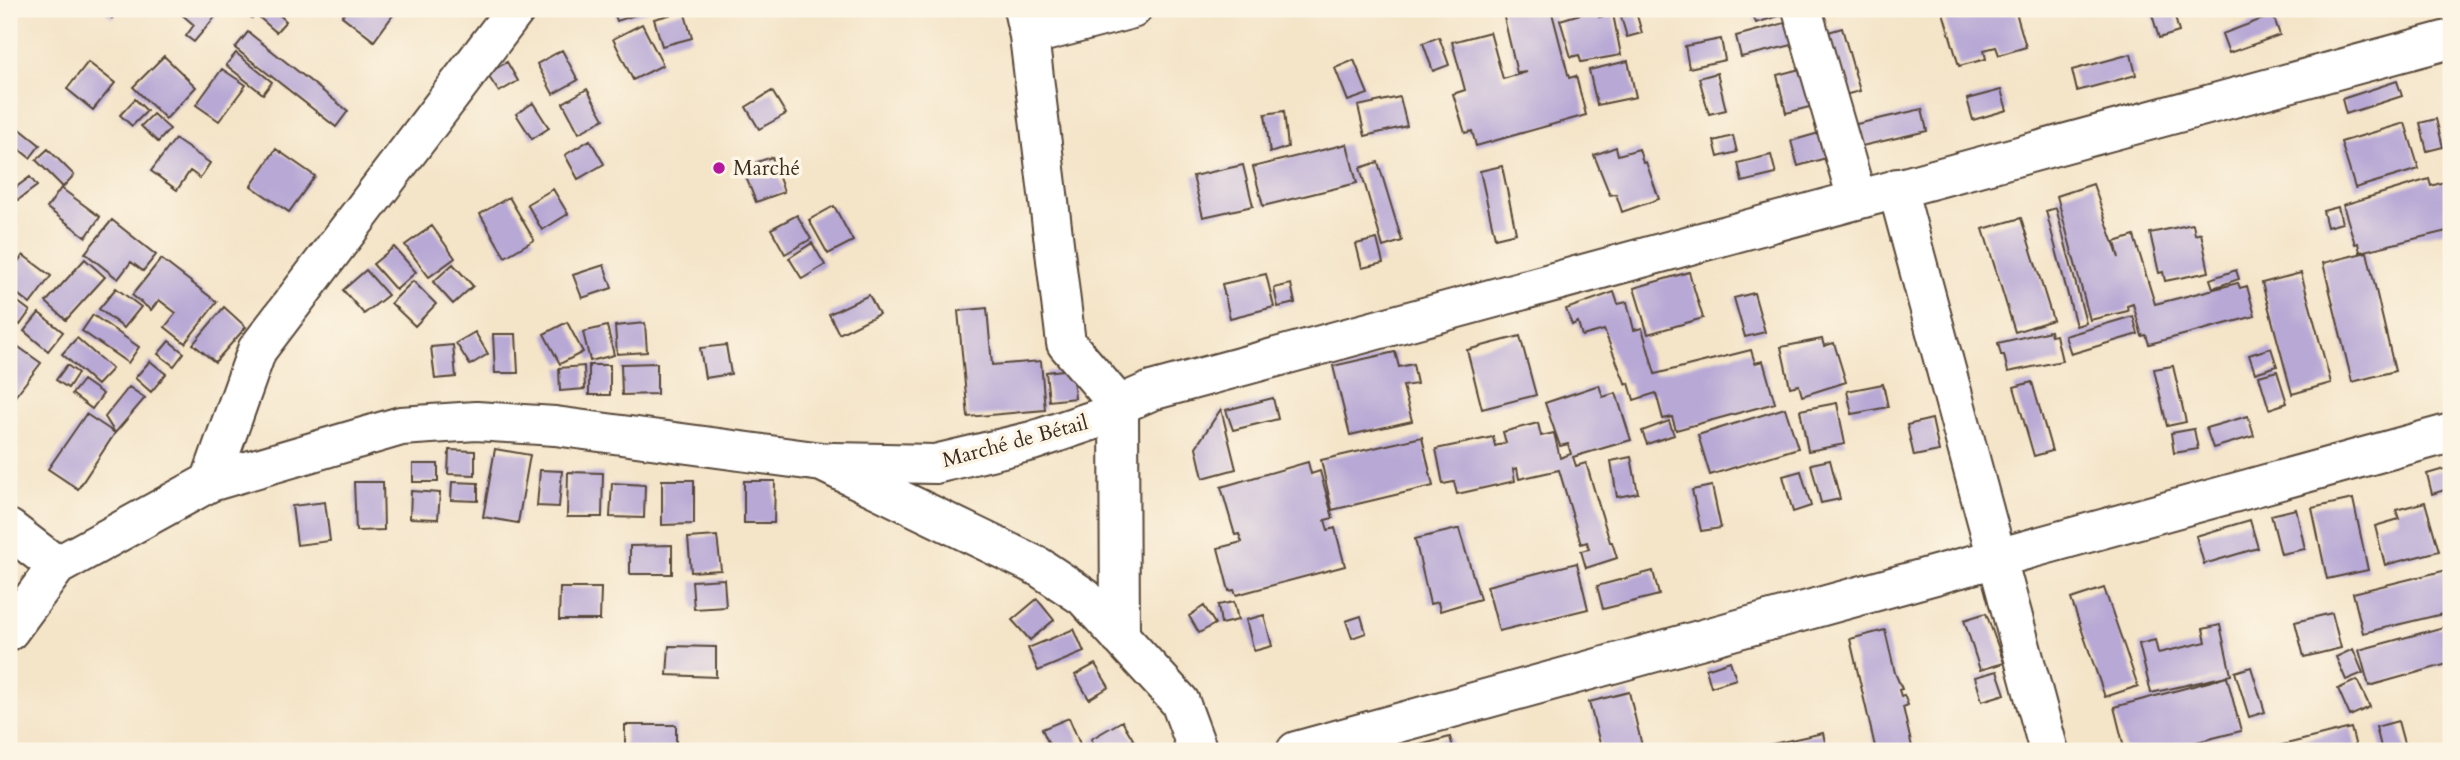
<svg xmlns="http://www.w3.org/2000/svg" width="2460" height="760" font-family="Cardo,serif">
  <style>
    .building { fill: #b8a8d5 }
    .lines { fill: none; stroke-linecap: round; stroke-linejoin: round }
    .street-casing { stroke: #574638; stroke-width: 42 }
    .street { stroke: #fff; stroke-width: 38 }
    .poi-dot { fill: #b5179e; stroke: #fcf5e5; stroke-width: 2.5 }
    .labels { text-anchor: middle; stroke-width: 7; stroke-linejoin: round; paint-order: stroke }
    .poi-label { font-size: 21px; fill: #3b2a1e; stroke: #fcf5e5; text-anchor: start }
    .street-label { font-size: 21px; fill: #3b2a1e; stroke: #fcf5e5 }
  </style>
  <rect width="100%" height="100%" fill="#fcf5e5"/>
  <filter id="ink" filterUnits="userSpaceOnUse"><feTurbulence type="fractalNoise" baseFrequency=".0143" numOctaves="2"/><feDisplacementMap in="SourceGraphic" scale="14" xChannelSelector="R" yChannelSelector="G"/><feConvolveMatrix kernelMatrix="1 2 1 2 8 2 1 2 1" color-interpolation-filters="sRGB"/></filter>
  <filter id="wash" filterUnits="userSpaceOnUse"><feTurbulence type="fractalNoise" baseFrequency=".00686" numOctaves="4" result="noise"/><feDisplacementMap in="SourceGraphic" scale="28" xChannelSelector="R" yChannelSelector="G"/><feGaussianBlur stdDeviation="1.57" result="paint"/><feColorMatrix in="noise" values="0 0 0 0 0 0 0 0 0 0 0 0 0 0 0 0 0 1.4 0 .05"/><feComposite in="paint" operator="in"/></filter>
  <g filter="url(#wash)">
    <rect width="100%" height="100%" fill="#f4e4c8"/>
    <g id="blocks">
      <path class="building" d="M102,9h19l-9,9z
        M182,9h25l9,7 -22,26 -8,-6 8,-11 -15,-13z
        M240,9h20l-8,9z
        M269,9h4l13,12 -10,11 -16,-14z
        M348,9h45l3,2 -22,30 -32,-25z
        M613,9h34l1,2 -31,10z
        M1502,9h49l18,69 7,-2 10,39 -110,31 -4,-15 -7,2 -12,-39 12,-4 -13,-48 38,-10 13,47 24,-7 -10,1z
        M1597,9l2,8 14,-3 8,41 -40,7 -2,-7 -8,2 -11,-37z
        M1751,9h43l1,2 -39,12z
        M1942,9h73l11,38 -27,8 -3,-8 -12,3 2,9 -27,7z
        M2158,9h15l6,23 -20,6 -8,-27z
        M684,11l8,27 -30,8 -8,-27z
        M1636,12l6,21 -15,4 -6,-20z
        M2273,15l7,20 -51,18 -7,-19z
        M1796,20l5,23 -60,14 -5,-21z
        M642,24l21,41 -30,15 -20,-41z
        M1842,28l18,63 -20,5 -18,-62z
        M248,32l100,79 -12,16 -101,-79z
        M1439,37l10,28 -16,6 -10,-28z
        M1721,39l4,21 -36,8 -4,-22z
        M562,50l16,30 -25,14 -16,-30z
        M236,53l36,29 -9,12 -37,-29z
        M2131,54l5,21 -59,16 -5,-21z
        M164,56l32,31 -30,32 -33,-32z
        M1354,60l14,34 -20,7 -13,-33z
        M1628,61l8,36 -39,8 -8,-35z
        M88,62l27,21 -22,27 -26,-21z
        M507,62l11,19 -19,11 -12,-18z
        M1812,66l9,38 -35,9 -9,-38z
        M222,69l24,16 -27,36 -23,-16z
        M1717,73l9,37 -17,4 -10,-36z
        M2397,81l5,15 -56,18 -4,-15z
        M587,89l17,30 -25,14 -16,-30z
        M2001,90l6,20 -34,10 -6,-21z
        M772,91l14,23 -27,15 -13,-22z
        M1400,97l7,29 -42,10 -7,-30z
        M135,99l12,12 -15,15 -12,-11z
        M533,103l16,25 -17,11 -16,-25z
        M1922,109l5,22 -74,17 -5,-22z
        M1284,111l4,36 -18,6 -5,-39z
        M153,114l17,15 -12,13 -17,-16z
        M2436,119l7,28 -16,4 -7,-28z
        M2405,123l14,46 -64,19 -14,-46z
        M20,129l20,16 -10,13 -20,-16z
        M1826,131l7,25 -35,10 -7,-25z
        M1733,136l4,16 -19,5 -4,-16z
        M175,139l35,24 -10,15 -10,-7 -13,19 -26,-19z
        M590,140l14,24 -26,15 -13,-24z
        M1347,144l10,39 -94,23 -10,-39z
        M1616,147l2,8 21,-6 4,14 3,-1 13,37 -37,13 -6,-18 -6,1 -16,-40z
        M48,149l26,26 -11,12 -27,-27z
        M276,149l39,27 -26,36 -38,-26z
        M1771,155l5,19 -34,8 -4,-19z
        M772,157l12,35 -28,10 -14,-35z
        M1378,162l24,79 -19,6 -23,-79z
        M1243,165l10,41 -50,11 -10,-41z
        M1502,166l14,67 -21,5 -15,-67z
        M30,177l7,9 -19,14 -7,-9z
        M2429,179l2,7 19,-6 1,50 -91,22 -2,-9 -3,1 -12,-39z
        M2093,184l26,74 -4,-16 19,-6 21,68 83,-21 2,5 7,-2 8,30 -106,28 -3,-9 -4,1 -9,-32 -6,2 1,5 -38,9 -33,-124z
        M61,188l39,29 -14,20 -39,-29z
        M553,189l15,25 -26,16 -15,-26z
        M509,197l25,43 -29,17 -25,-43z
        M834,206l19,35 -25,13 -19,-34z
        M2338,207l4,16 -15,4 -4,-16z
        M2056,208l30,115 -10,3 -30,-115z
        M797,215l14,24 -26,15 -14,-25z
        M2021,218l32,102 -38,12 -32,-103z
        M112,220l44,35 -13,16 -12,-9 -13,17 -33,-26z
        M2193,224l2,11 6,-2 8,39 -44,9 -2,-9 -4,1 -9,-40z
        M432,226l23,32 -26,19 -24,-32z
        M1377,239l6,24 -21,5 -6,-24z
        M812,243l13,22 -23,14 -13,-21z
        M394,247l22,25 -20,18 -23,-26z
        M2367,252l28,119 -43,11 -29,-119z
        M23,255l28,21 -21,28 -21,-17v-13z
        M85,259l20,18 -39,43 -20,-18z
        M161,259l56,43 -32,41 -20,-16 11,-14 -17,-13 -8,10 -19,-15z
        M453,264l20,22 -20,18 -20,-22z
        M604,265l8,23 -30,10 -9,-23z
        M366,270l22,25 -24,19 -21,-24z
        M2236,270l3,9 -26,9 -3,-9z
        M1689,272l14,46 -55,16 -14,-46z
        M2301,273l30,110 -39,11 -30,-111z
        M1266,274l8,33 -44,11 -8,-34z
        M413,281l23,23 -21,22 -24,-23z
        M1291,284l4,19 -17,4 -4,-19z
        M116,288l25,19 -17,21 -25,-19z
        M1614,292l4,12 9,-2 7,28 8,-2 13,46 96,-24 4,13 8,-2 12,42 -99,27 -4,-13 -9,2 -7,-26 -22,7 -5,-17 -3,2 -22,-55 -22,6 -4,-14 -6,3 -6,-16z
        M1754,293l11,39 -20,5 -11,-39z
        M9,295l21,16 -10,14 -11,-9z
        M869,295l10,19 -40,20 -10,-20z
        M224,307l22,20 -31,35 -22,-18z
        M987,308l5,57 49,-4 4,49 -77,7 -10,-106z
        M39,313l24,19 -15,19 -24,-20z
        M93,315l46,32 -11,16 -46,-32z
        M2133,316l5,18 -67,20 -6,-18z
        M567,322l16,30 -23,12 -16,-30z
        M645,323l2,29 -30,2 -2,-28z
        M607,326l7,29 -24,6 -7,-29z
        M2050,331l1,5 5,-1 6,26 -54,11 -4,-17h-3l-3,-12z
        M475,332l13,22 -18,11 -14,-22z
        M493,334h23l2,39h-23z
        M1520,336l16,59 -54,14 -15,-59z
        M77,338l35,31 -15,16 -35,-31z
        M1822,339l2,7 10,-3 12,39 -44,14 -3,-11 -9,2 -9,-40z
        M169,341l15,12 -10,13 -16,-12z
        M13,343l28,20 -28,36 -4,-4v-46z
        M453,345l3,32 -21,2 -4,-32z
        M726,345l5,29 -26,4 -5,-30z
        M2271,348l6,18 -22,7 -6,-18z
        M1395,352l4,15 14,-3 4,20 -14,2 9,35 -62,14 -17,-69z
        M150,361l16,13 -15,18 -16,-14z
        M657,363v31l-35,1 -1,-31z
        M67,365l11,8 -10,15 -12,-8z
        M589,365h21v30h-21z
        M584,366l1,23 -25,2 -1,-23z
        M2173,366l13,56 -19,4 -13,-57z
        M1072,369l3,29 -26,3 -3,-29z
        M2277,371l10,32 -18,6 -10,-33z
        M83,380l20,14 -11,15 -20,-15z
        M2032,382l20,69 -18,5 -20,-69z
        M1883,384l5,23 -36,7 -5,-23z
        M1599,385l4,12 13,-4 15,47 -58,17 3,9 10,-3 24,79h2l5,16 -31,10 -5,-17 8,-2 -2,-7 -6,2 -22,-74 -40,9 -2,-11 -4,1 2,12 -58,13 -3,-12 -11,2 -7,-35 57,-12 2,9 11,-3 -3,-11 35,-9 3,13 13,-3 6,25 11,-4 -3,-10 -8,2 -15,-43z
        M129,387l16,11 -30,35 -10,-16z
        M1273,398l5,21 -45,11 -7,-20z
        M1837,403l8,41 -37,7 -8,-41z
        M1785,408l13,40 -88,27 -12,-40z
        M1221,409l15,60 -33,9 -7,-31z
        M86,414l29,19 -37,56 -30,-20z
        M2248,416l6,20 -41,12 -7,-20z
        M1932,419l7,32 -25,5 -7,-31z
        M1669,421l5,14 -27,9 -5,-13z
        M2194,429l4,20 -24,4 -3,-20z
        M1422,437l11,49 -101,24 -11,-50z
        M495,449l35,6 -12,68 -35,-6z
        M449,450l26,1v24l-27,-1z
        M1631,457l7,36 -21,4 -6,-36z
        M1830,460l10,39 -19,4 -10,-39z
        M1308,462l3,12 9,-3 13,47 -8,2 3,10 7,-2 10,38 -109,29 -2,-5 -5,1 -11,-43 24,-6 -3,-8 -4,1 -14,-48z
        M413,464h25v18h-25z
        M2451,467v21l-19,6 -5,-20z
        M540,470l22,1 -3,36 -22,-1z
        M1801,471l10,35 -18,6 -10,-36z
        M568,472l35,1 -1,44h-35z
        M662,480h32v44l-32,1z
        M744,481h31l-1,42h-30z
        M354,482h29l1,48 -28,1z
        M452,482l26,1v18l-27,-1z
        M612,483l33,2 -1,33 -34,-1z
        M1712,486l9,42 -20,3 -9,-41z
        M411,491l29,2 -2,26 -28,-1z
        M2353,499l15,71 -41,9 -15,-71z
        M325,502l5,39 -33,4 -5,-39z
        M2425,502l14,49 -54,14 -10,-39 24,-7 -3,-9z
        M2296,509l9,40 -24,5 -10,-39z
        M2250,520l8,28 -54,16 -8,-28z
        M1457,529h2l21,70 -40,12 -2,-9 -8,2 -15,-65z
        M717,536l4,34 -30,2 -3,-34z
        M672,545v29h-42v-28z
        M1577,563l11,46 -89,22 -12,-45z
        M2451,569v43l-88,21 -10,-40z
        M1653,571l6,24 -56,14 -6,-23z
        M724,579l2,28 -32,2 -2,-28z
        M560,588h41l-1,32h-41z
        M2104,588l34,98 -33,11 -34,-98z
        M1037,599l17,21 -24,20 -18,-20z
        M1234,602l4,18 -17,4 -3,-19z
        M1204,606l11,18 -16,9 -10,-17z
        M1986,613l18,50 -24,7 -16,-50z
        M2332,613l9,35 -37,9 -9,-35z
        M1264,615l8,31 -18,5 -8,-31z
        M1361,616l5,17 -14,5 -6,-17z
        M2220,625l11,50 -80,18 -12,-49 16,-4 3,13 48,-11 -3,-13z
        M2451,625v38l-82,23 -10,-36z
        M1074,629l10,23 -46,19 -10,-23z
        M1885,630l10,43 7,16 -3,1 2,6 3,-1 4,10 -5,2 9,40 -36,4 -26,-112z
        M669,646l47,1v30l-49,-2z
        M2353,649l10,24 -17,7 -10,-23z
        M1730,661l6,18 -25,8 -5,-18z
        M1095,664l14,23 -20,12 -14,-24z
        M2251,667l14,45 -16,5 -14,-45z
        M1997,671l8,23 -23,7 -7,-24z
        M2227,677l14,54 -80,20h-36l-11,-44z
        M2357,680l13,27 -20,9 -12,-27z
        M1629,692l14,58 -41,1 -13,-49z
        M1069,718l14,33h-31l-10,-22z
        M1122,721l15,25 -9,5h-30l-7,-12z
        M2398,721l8,30h-24l-6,-24z
        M625,725h51v26h-51z
        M2351,728l6,23h-78l-1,-5z
        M1823,733l4,18h-57l-2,-6z
        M1450,737l4,14h-53v-1z"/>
    </g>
  </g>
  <g filter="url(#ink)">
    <use href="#blocks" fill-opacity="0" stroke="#574638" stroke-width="2"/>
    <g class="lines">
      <defs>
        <path id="street" d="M516,9l-259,341 -47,132 191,-56 75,-5 79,5 267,36 217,105 45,30 96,105 18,49
          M1023,9l6,27 103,-27
          M1802,9l55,190
          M1897,188l152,563
          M833,462l102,2 97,-23 71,-24 16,-12 -53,-62 -37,-307
          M9,529l48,37
          M9,631l48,-65 153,-84
          M1120,637l-1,-232 32,-14 1300,-352
          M1296,751l1155,-318"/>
      </defs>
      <use href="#street" class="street-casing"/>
      <use href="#street" class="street"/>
    </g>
  </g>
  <circle class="poi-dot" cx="719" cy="168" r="7"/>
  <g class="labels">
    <g class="poi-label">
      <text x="733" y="175">Marché</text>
    </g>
    <g class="street-label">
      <text transform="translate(1015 441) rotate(-15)" y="7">Marché de Bétail</text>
    </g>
  </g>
  <rect width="2460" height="760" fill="none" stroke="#fcf5e5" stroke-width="35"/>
</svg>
